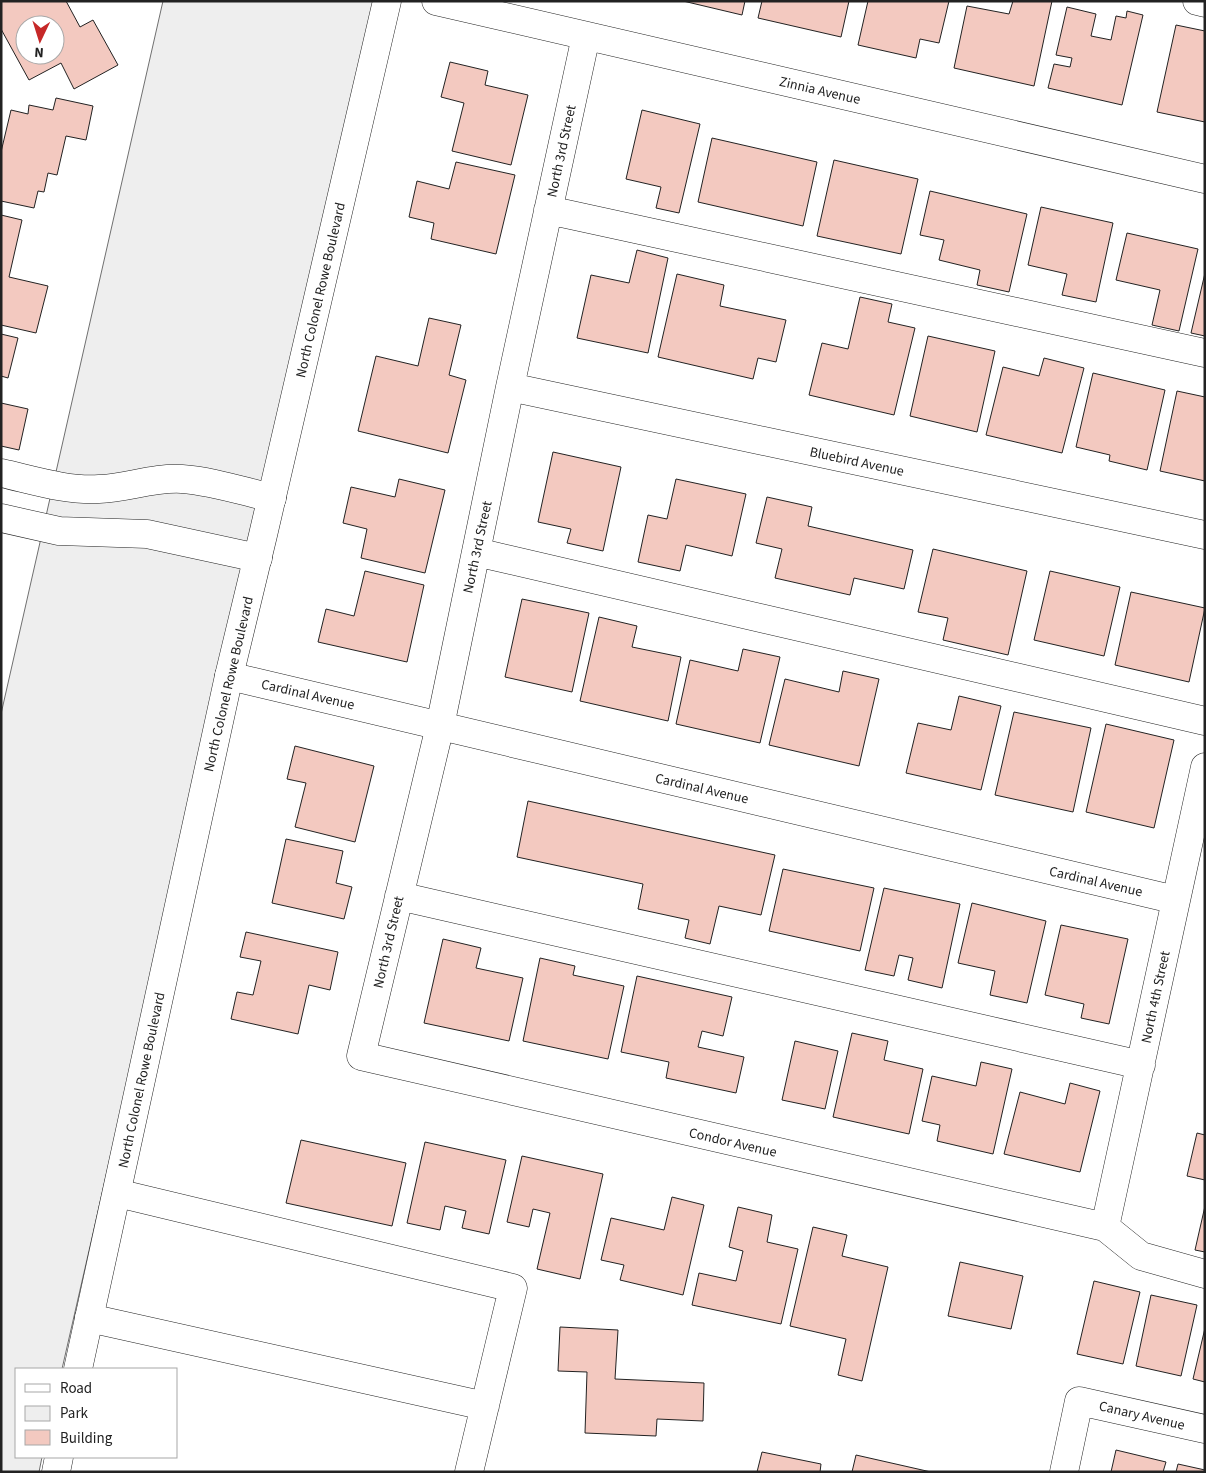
<svg xmlns="http://www.w3.org/2000/svg" width="1206" height="1473" font-family="'Source Sans 3',sans-serif">
  <style>
    .green { fill: #eee; stroke: #6f6f6f }
    .building { fill: #f3c9c0; stroke: #222; fill-rule: evenodd }
    .lines { fill: none; stroke-linecap: round; stroke-linejoin: round }
    .minor-casing { stroke: #222; stroke-width: 29 }
    .major-casing { stroke: #222; stroke-width: 29 }
    .minor { stroke: #fff; stroke-width: 28 }
    .major { stroke: #fff; stroke-width: 28 }
    .labels { text-anchor: middle; stroke-width: 4; stroke-linejoin: round; paint-order: stroke }
    .street-label { font-size: 14px; fill: #222; stroke: #fff }
  </style>
  <rect width="100%" height="100%" fill="#fff"/>
  <path class="green" d="M163,1h211l-312,1368h-46v88h26l-3,15h-38v-758z"/>
  <path class="building" d="M1,1h65l14,26 13,-7 25,45 -44,24 -13,-26 -32,17 -28,-51zM25,25h30v30h-30z
    M683,1h62l-3,14z
    M762,1h87l-8,36 -83,-19z
    M868,1h81l-10,42 -19,-4 -4,19 -58,-13z
    M1013,1h39l-18,85 -80,-18 13,-62 42,8z
    M1067,7l29,7 -5,22 20,4 5,-24 10,2 1,-7 16,4 -21,90 -74,-17 6,-24 16,3 2,-9 -16,-3z
    M1176,25l29,6v91l-48,-10z
    M450,62l38,9 -3,14 43,10 -17,70 -59,-14 12,-48 -23,-6z
    M56,98l37,8 -7,34 -20,-4 -9,39 -9,-2 -4,19 -6,-1 -4,17 -33,-7v-49l10,-42 17,4 1,-9 24,5z
    M642,110l58,14 -21,89 -23,-5 5,-21 -35,-8z
    M712,138l105,24 -14,64 -105,-24z
    M834,160l84,19 -17,75 -84,-18z
    M456,162l59,13 -19,79 -65,-15 3,-16 -25,-6 8,-36 32,8z
    M930,191l97,23 -18,78 -32,-7 3,-15 -41,-10 5,-20 -24,-5z
    M1041,207l72,16 -17,79 -34,-7 5,-21 -39,-9z
    M1,215l21,5 -13,57 39,9 -12,47 -35,-8z
    M1127,233l71,16 -19,82 -27,-6 8,-35 -44,-10z
    M637,250l31,8 -20,95 -71,-15 14,-63 38,8z
    M1205,273v63l-14,-3z
    M677,274l47,11 -4,21 66,14 -10,42 -18,-4 -5,21 -95,-22z
    M860,297l32,7 -4,18 27,6 -21,87 -85,-20 13,-52 26,6z
    M429,318l32,7 -12,50 17,5 -18,73 -90,-22 18,-75 42,10z
    M1,334l17,4 -10,40 -7,-2z
    M928,336l67,15 -18,81 -67,-16z
    M1044,358l40,10 -22,85 -76,-18 17,-68 36,9z
    M1093,373l72,17 -18,80 -38,-9 1,-6 -34,-8z
    M1177,391l28,6v84l-45,-10z
    M1,403l27,6 -9,41 -18,-4z
    M553,452l68,15 -18,84 -36,-8 4,-14 -33,-7z
    M399,479l46,11 -20,83 -64,-15 6,-29 -24,-6 8,-36 44,10z
    M676,479l70,15 -14,62 -46,-11 -6,26 -42,-9 10,-47 19,4z
    M767,497l45,10 -4,19 105,24 -9,39 -50,-11 -4,17 -75,-17 7,-29 -26,-6z
    M933,549l94,22 -19,84 -65,-15 5,-22 -30,-6z
    M365,571l59,14 -17,77 -89,-20 8,-33 28,7z
    M1050,571l70,16 -16,69 -70,-16z
    M1131,592l74,16 -16,74 -74,-17z
    M522,599l67,14 -17,79 -67,-15z
    M599,617l38,9 -5,21 49,10 -13,64 -88,-20z
    M743,649l37,8 -20,86 -84,-19 14,-64 48,11z
    M843,671l36,8 -20,87 -90,-21 16,-66 54,13z
    M959,696l42,10 -20,84 -75,-17 12,-50 33,7z
    M1014,712l77,16 -18,84 -78,-17z
    M1106,724l68,16 -20,88 -68,-16z
    M295,746l79,20 -19,76 -60,-15 11,-44 -19,-4z
    M528,801l247,54 -14,60 -42,-9 -9,38 -25,-6 4,-18 -51,-11 5,-25 -126,-27z
    M286,839l57,12 -7,32 16,4 -8,32 -72,-16z
    M783,869l91,19 -14,63 -91,-20z
    M884,888l76,16 -18,84 -34,-8 5,-22 -14,-3 -5,21 -29,-6z
    M972,903l74,18 -19,82 -37,-8 5,-24 -37,-8z
    M1061,925l67,14 -19,85 -28,-6 3,-14 -39,-9z
    M246,932l92,20 -8,38 -21,-5 -11,49 -67,-15 6,-27 16,3 8,-34 -21,-4z
    M443,939l38,9 -5,20 47,10 -14,63 -85,-18z
    M540,958l35,8 -2,9 51,11 -16,73 -85,-18z
    M637,976l95,21 -9,39 -21,-5 -4,16 46,10 -8,36 -70,-15 3,-16 -48,-10z
    M852,1033l36,8 -4,19 39,9 -14,65 -76,-17z
    M795,1041l43,10 -13,58 -43,-9z
    M981,1062l31,7 -19,85 -56,-13 3,-16 -18,-4 10,-45 44,10z
    M1070,1083l30,8 -20,81 -76,-18 16,-62 45,12z
    M1197,1133l8,2v45l-18,-4z
    M301,1140l105,23 -14,63 -106,-23z
    M425,1142l81,18 -17,74 -27,-6 4,-17 -21,-5 -5,24 -33,-7z
    M522,1156l81,18 -23,105 -43,-10 13,-56 -17,-4 -4,18 -22,-5z
    M672,1197l32,8 -21,90 -63,-15 4,-15 -23,-5 10,-42 53,12z
    M1205,1206v46l-10,-2z
    M738,1207l34,8 -5,27 31,7 -17,75 -89,-19 7,-32 37,8 7,-30 -14,-4z
    M813,1227l34,8 -5,21 46,11 -26,114 -24,-6 8,-36 -56,-13z
    M960,1262l63,14 -12,53 -63,-13z
    M1094,1281l46,11 -17,72 -46,-10z
    M1151,1295l46,10 -16,71 -45,-10z
    M560,1327l58,3 -3,49 89,4 -1,38 -46,-2 -1,17 -71,-3 2,-61 -29,-1z
    M1205,1328v54l-12,-3z
    M1116,1450l50,12 -3,10h-52z
    M762,1452l59,12 -1,8h-63z
    M856,1455l75,17h-79z
    M1178,1464l27,6v2h-29z"/>
  <g class="lines">
    <defs>
      <path id="minor" d="M436,1l769,178
        M1197,1l8,2
        M586,36l-76,351 -70,339 -79,330 744,171 36,29 64,18
        M548,210l657,143
        M510,387l695,148
        M1,473c32,7 65,18 98,16 28,-1 55,-12 83,-10 30,2 60,12 90,19
        M1,518l58,13 88,3 111,24
        M476,552l729,169
        M229,676l947,224
        M399,896l742,169
        M117,1193l396,95 -44,184
        M1105,1227l100,-460
        M89,1318l396,88
        M1064,1472l15,-71 126,28"/>
      <path id="major" d="M78,1369l151,-693 34,-141 124,-534
        M56,1472l3,-15"/>
    </defs>
    <use href="#minor" class="minor-casing"/>
    <use href="#major" class="major-casing"/>
    <use href="#minor" class="minor"/>
    <use href="#major" class="major"/>
  </g>
  <g class="labels">
    <g class="street-label">
      <text transform="translate(820 90) rotate(13)" y="5">Zinnia Avenue</text>
      <text transform="translate(561 151) rotate(-78)" y="5">North 3rd Street</text>
      <text transform="translate(320 290) rotate(-77)" y="5">North Colonel Rowe Boulevard</text>
      <text transform="translate(857 461) rotate(12)" y="5">Bluebird Avenue</text>
      <text transform="translate(477 547) rotate(-78)" y="5">North 3rd Street</text>
      <text transform="translate(228 684) rotate(-77)" y="5">North Colonel Rowe Boulevard</text>
      <text transform="translate(308 694) rotate(13)" y="5">Cardinal Avenue</text>
      <text transform="translate(702 788) rotate(13)" y="5">Cardinal Avenue</text>
      <text transform="translate(1096 881) rotate(13)" y="5">Cardinal Avenue</text>
      <text transform="translate(388 942) rotate(-77)" y="5">North 3rd Street</text>
      <text transform="translate(1155 997) rotate(-78)" y="5">North 4th Street</text>
      <text transform="translate(141 1080) rotate(-78)" y="5">North Colonel Rowe Boulevard</text>
      <text transform="translate(733 1142) rotate(13)" y="5">Condor Avenue</text>
      <text transform="translate(1142 1415) rotate(13)" y="5">Canary Avenue</text>
    </g>
  </g>
  <rect width="1206" height="1473" fill="none" stroke="#222222" stroke-width="5"/>
  <rect x="15" y="1368" width="162" height="90" fill="#ffffff" stroke="#a7a7a7"/>
  <rect x="25" y="1384" width="25" height="8" fill="#ffffff" stroke="#a7a7a7"/>
  <text x="60" y="1393" font-size="15" fill="#222222">Road</text>
  <rect x="25" y="1406" width="25" height="15" fill="#eeeeee" stroke="#a7a7a7"/>
  <text x="60" y="1418" font-size="15" fill="#222222">Park</text>
  <rect x="25" y="1430" width="25" height="15" fill="#f3c9c0" stroke="#a7a7a7"/>
  <text x="60" y="1443" font-size="15" fill="#222222">Building</text>
  <g transform="translate(40 40) rotate(184)"><circle r="24" fill="#ffffff" stroke="#a7a7a7"/>
  <path d="M0-4L9 19L0 12L-9 19Z" fill="#c62828"/>
  <text y="-8" font-size="14" font-weight="bold" text-anchor="middle" fill="#222222">N</text>
  </g>
</svg>
